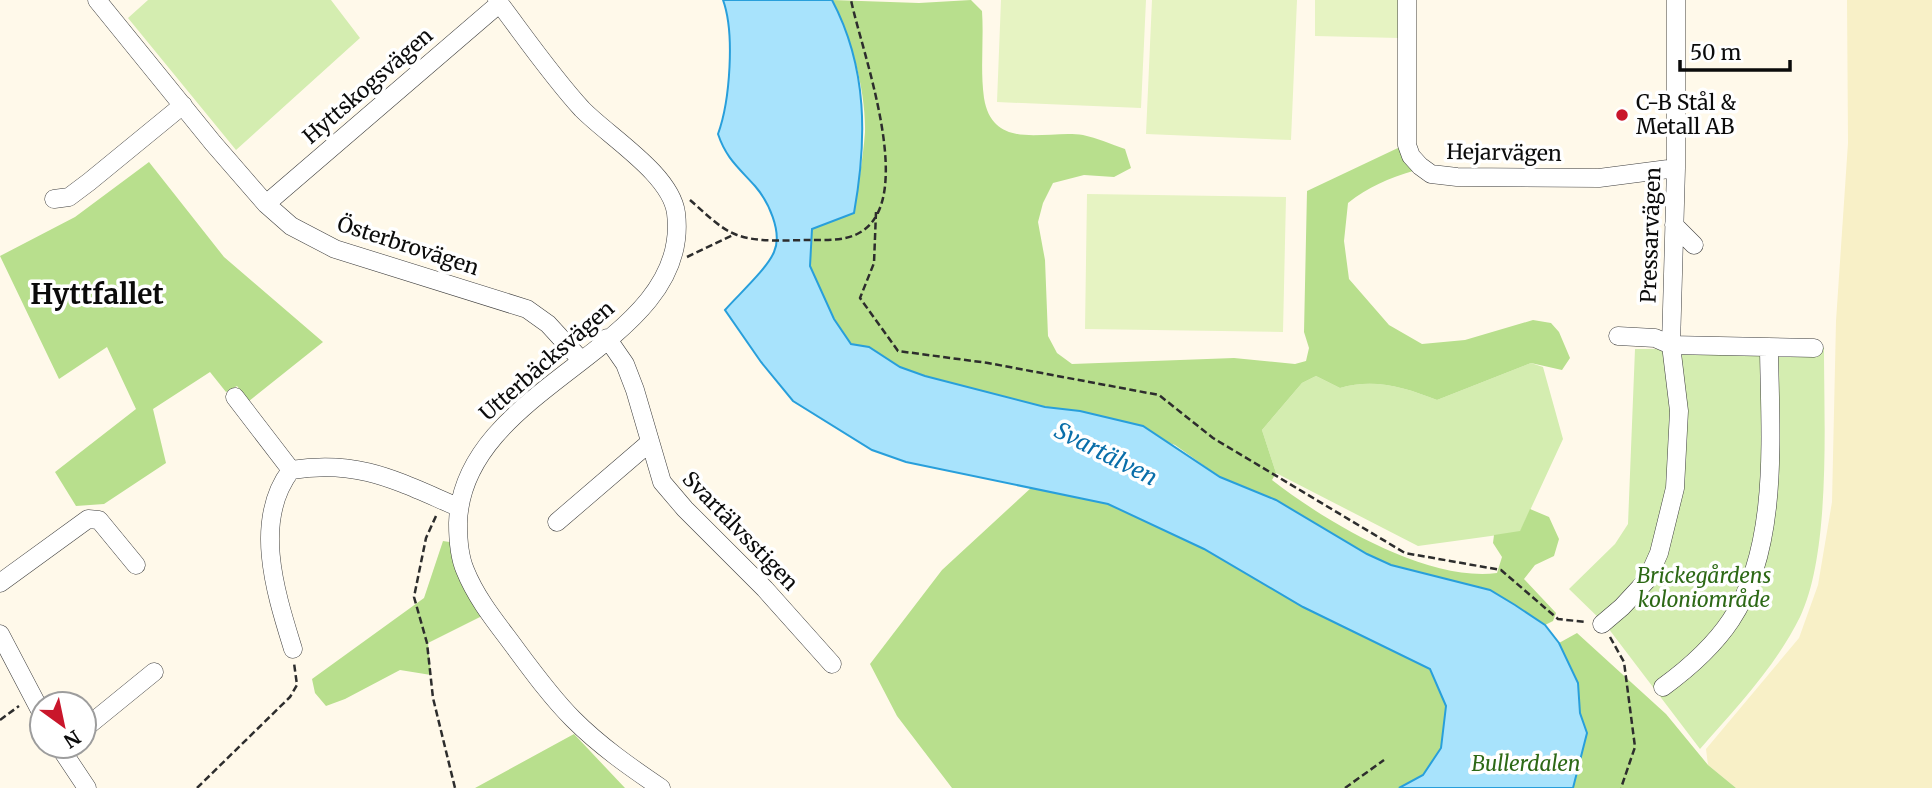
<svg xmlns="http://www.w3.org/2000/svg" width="1932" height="788" font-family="Merriweather,serif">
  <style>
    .farmland { fill: #f8f0c7 }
    .green { fill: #d4edb0 }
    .forest { fill: #b8df8d }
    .pitch { fill: #e6f3c2 }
    .water { fill: #a8e3fc; stroke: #289fdb; stroke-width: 2 }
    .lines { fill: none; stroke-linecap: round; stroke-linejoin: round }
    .minor-casing { stroke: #3e3e3e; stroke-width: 19 }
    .path { stroke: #2d2d2d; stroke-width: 2.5; stroke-dasharray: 7 3.5; stroke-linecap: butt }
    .minor { stroke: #fff; stroke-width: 18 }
    .poi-dot { fill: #c9162b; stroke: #fff; stroke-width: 2.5 }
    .labels { text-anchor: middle; stroke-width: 7; stroke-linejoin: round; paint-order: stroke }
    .street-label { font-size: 21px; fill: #0b0b0b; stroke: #fff }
    .poi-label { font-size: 21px; fill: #0b0b0b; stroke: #fff; text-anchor: start }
    .park-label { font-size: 21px; font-style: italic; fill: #2d6916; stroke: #fff }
    .water-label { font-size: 23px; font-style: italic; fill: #096ea9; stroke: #fff }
    .district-label { font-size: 28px; font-weight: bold; fill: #0b0b0b; stroke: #fff }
  </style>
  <rect width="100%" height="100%" fill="#fff9ea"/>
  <path class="farmland" d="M1847,0h85v788h-196l-28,-23 -2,-16 93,-111 19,-53 14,-83 4,-181 12,-178z"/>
  <path class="green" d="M148,0h183l29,38 -124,112 -108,-132z
    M1824,348c0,74 7,204 -24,269 -24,49 -64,91 -100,132l-95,-125 -36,-35 46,-45 13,-20 7,-175z
    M1531,363l12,4 20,72 -43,93 -102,14 -142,-73 -14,-43 40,-47 14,-7 24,12c34,-10 64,-1 97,12z"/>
  <path class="forest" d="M832,0l87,3 52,-3 11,11c2,29 -2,58 2,87 9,55 64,31 99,37 14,3 28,9 42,14l6,19 -17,9 -30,-2 -31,8 -10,20 -5,19 7,38 3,76 9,17 15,11 162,-6 61,6 11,-3 3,-13 -5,-16 3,-141 93,-44 13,24c-24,7 -45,16 -65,32l-4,38 5,38 40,46 33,19 43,-4 68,-20 18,3 8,9 11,26 -8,12 -31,-7 -94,37c-33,-13 -63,-22 -97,-12l-24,-12 -14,7 -40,47 14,43 -4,7c54,42 154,102 225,93l5,-16 -9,-14 1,-8 26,-4 10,-22 19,8 10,22 -5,17 -19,9 -11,14 32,34 -3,8 -8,4 -55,-35 -99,-25 -24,-11 -91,-54 -56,-23 -45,-32 -95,-34 -35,-4 -120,-31 -25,-9 -31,-20 -18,-3 -17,-25 -25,-53 3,-37 42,-16c4,-26 9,-54 11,-81 1,-42 -14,-95 -33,-132z
    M149,162l75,95 99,85 -74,59 -12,-15 -11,6 -16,-20 -57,37 13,54 -62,41 -28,2 -21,-34 81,-63 -29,-62 -48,32 -59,-123 75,-39z
    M1032,487l76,17 96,45 99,58 127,62 16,37 -5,42 -18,27 -24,13h-447l-55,-72 -27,-52 72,-94z
    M443,541l13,2 32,70 -60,30 3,32 -31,-5 -55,29 -19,7 -11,-13 -3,-14 112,-81z
    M1577,633l89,81 42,51 28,23h-163l14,-55 -7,-20 -2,-30 -19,-40z
    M574,734l51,54h-150z"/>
  <path class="pitch" d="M1001,0h145l-5,108 -144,-6z
    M1152,0h145l-6,140 -145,-6z
    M1315,0h85l-1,38 -84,-2z
    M1087,194l199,3 -3,135 -198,-3z"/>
  <path class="water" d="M723,0h109c36,68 35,140 22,213l-42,16 -2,37 24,53 17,25 18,3 31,20 25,9 120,31 35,4 63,15 77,51 56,23 91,54 24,11 99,25 25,15 30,20 14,18 19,40 2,30 7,20 -14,55h-174l24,-13 18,-27 5,-42 -16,-37 -127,-62 -99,-58 -96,-45 -202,-42 -34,-12 -79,-49 -32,-39 -36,-52c13,-15 42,-41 49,-58 9,-20 -6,-51 -19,-66 -17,-19 -29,-28 -37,-52 12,-33 17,-101 5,-134z"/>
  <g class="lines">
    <defs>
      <path id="minor" d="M97,0l116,143 53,61 25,22 44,23 192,60 21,15 33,36
        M497,0c28,37 54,75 85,109 26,27 89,65 94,104 17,135 -214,170 -218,310 0,16 1,33 7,47 10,25 26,46 42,67 21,28 42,58 66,82 27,27 57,48 88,69
        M1407,0v145l4,11 9,10 11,8 26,3 142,1 77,-10
        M54,199l15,-2 20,-15 94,-77
        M266,204l234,-201
        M1674,225l20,20
        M1618,336l37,2 16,7 143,3
        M607,338l18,26 10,26 27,92 23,27 80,80 67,75
        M235,397l56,73
        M557,522l92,-79
        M0,583l88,-64 11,1 37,45
        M1602,624l20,-17 25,-27 12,-27 16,-65 4,-77 -8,-66 5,-177v-168
        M0,634l42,80
        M293,649c-17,-55 -41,-128 -2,-179 68,-11 106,11 167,37
        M1663,687c26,-19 50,-40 68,-67 49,-74 39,-186 38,-271
        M84,729l70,-57
        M59,746l28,42"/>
    </defs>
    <use href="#minor" class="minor-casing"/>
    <path class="path" d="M690,200c14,12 30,29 47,35 22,8 51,5 75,5 15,0 33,1 47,-7 60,-32 2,-183 -8,-233
      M876,212l-2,51 -14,35 38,53 90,12 171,32 54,43 192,115 96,17 57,49 28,3
      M687,257l48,-23
      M436,516l-10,22 -12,59 13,46 6,55 22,90
      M1610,637l14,25 11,85 -14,41
      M0,720l19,-14
      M197,788l93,-91 7,-12 -3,-22
      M1345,788l39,-28"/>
    <use href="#minor" class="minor"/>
  </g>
  <circle class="poi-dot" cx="1622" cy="115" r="7"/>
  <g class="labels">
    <g class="street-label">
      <text transform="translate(368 86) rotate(-41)" y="7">Hyttskogsvägen</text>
      <text transform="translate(1504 153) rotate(1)" y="7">Hejarvägen</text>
      <text transform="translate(1651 235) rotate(-88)" y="7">Pressarvägen</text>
      <text transform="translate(408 246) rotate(18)" y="7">Österbrovägen</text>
      <text transform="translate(547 361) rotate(-41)" y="7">Utterbäcksvägen</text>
      <text transform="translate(740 531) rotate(46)" y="7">Svartälvsstigen</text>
    </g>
    <g class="poi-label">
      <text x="1636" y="110">C-B Stål &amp;<tspan x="1636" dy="24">Metall AB</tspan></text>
    </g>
    <g class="park-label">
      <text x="1704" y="583">Brickegårdens<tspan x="1704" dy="24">koloniområde</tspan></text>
      <text x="1526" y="771">Bullerdalen</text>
    </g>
    <g class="water-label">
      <text transform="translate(1106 454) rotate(27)" y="8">Svartälven</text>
    </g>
    <g class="district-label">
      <text x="97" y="304">Hyttfallet</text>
    </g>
  </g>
  <g transform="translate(63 725) rotate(147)"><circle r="33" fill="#ffffff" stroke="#9d9d9d" stroke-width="2"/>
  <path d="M0-5L12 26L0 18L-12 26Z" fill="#c9162b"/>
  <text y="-10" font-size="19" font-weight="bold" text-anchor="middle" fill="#0b0b0b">N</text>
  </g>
  <path d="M1680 60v10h110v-10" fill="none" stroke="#0b0b0b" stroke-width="3.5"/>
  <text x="1690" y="60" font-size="21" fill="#0b0b0b" stroke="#ffffff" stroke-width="5" paint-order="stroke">50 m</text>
</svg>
